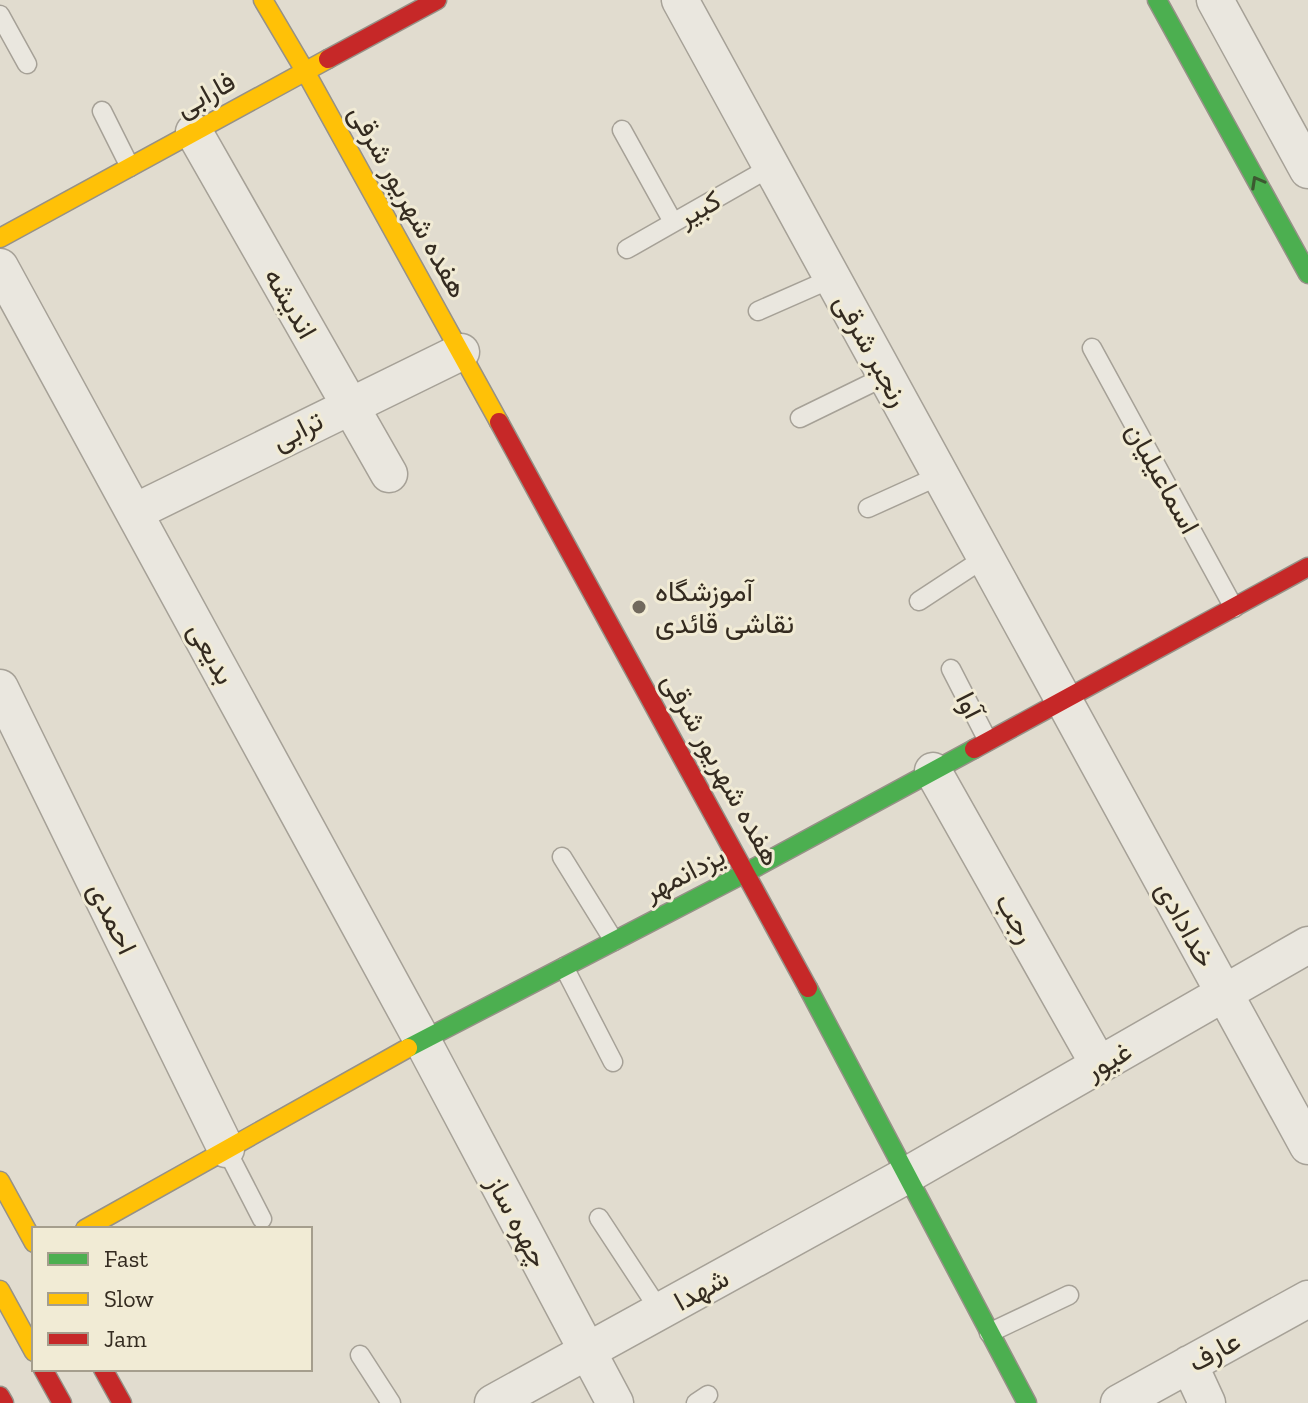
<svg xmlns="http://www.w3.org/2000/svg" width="1308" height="1403" font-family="'Zilla Slab',Vazirmatn,serif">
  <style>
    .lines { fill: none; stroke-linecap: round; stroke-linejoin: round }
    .lane-casing { stroke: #a6a197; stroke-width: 21 }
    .street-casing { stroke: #a6a197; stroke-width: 39 }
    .fast-casing { stroke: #969187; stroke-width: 21 }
    .slow-casing { stroke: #969187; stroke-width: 21 }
    .jam-casing { stroke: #969187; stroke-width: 21 }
    .lane { stroke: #eae7df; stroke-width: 18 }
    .street { stroke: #eae7df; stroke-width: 36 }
    .fast { stroke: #4caf50; stroke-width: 18 }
    .slow { stroke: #ffc107; stroke-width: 18 }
    .jam { stroke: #c62828; stroke-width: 18 }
    .oneway { stroke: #3c5931 }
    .poi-dot { fill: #71695d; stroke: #f1ebd5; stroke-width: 3 }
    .labels { text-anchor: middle; stroke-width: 6; stroke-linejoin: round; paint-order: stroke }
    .street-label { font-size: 28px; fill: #342b20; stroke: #f1ebd5 }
    .poi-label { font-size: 28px; fill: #342b20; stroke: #f1ebd5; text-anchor: start }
  </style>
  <rect width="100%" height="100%" fill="#e1dccf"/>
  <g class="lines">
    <defs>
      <path id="lane" d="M0,15l27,49
        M102,111l28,56
        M622,130l51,92
        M627,249l144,-82
        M758,311l75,-33
        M1092,348l142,260
        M800,418l86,-42
        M868,508l73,-33
        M919,601l67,-44
        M951,669l37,72
        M562,857l52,84
        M564,967l49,95
        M226,1149l36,70
        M599,1218l61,93
        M989,1333l80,-38
        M360,1355l31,48
        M696,1403l12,-8"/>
      <path id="street" d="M680,0l628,1146
        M1215,0l93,170
        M194,132l195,342
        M0,267l422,773 193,363
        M135,512l326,-160
        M0,688l226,461
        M933,771l166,294
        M1189,1364l18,39
        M493,1403l416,-229 399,-229
        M1119,1403l189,-104"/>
      <path id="fast" d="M1157,0l151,274
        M808,988l219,415
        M408,1048l339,-176 227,-123"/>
      <path id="slow" d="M263,0l42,71 194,351
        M0,238l328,-179
        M0,1181l34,62
        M85,1229l323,-181
        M0,1290l34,62"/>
      <path id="jam" d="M328,59l109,-59
        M499,422l309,566
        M974,749l334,-182
        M43,1369l19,34
        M103,1369l19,34
        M0,1396l4,7"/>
    </defs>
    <use href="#lane" class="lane-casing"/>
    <use href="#street" class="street-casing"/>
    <use href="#fast" class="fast-casing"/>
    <use href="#slow" class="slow-casing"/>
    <use href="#jam" class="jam-casing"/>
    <use href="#lane" class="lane"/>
    <use href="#street" class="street"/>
    <use href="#fast" class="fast"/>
    <use href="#slow" class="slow"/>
    <use href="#jam" class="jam"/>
  </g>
  <defs><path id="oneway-chevron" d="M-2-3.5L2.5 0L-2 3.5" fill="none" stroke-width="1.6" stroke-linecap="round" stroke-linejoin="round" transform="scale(2)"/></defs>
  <use class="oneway" href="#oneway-chevron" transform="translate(1257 182) rotate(-119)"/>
  <circle class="poi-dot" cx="639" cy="607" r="8"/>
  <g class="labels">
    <g class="street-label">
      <text transform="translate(205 94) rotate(-29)" y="10">فارابی</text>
      <text transform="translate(409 201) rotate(61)" y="10">هفده شهریور شرقی</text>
      <text transform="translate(699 208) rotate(-29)" y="10">کبیر</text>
      <text transform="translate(291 303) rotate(60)" y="10">اندیشه</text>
      <text transform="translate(872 350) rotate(61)" y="10">رنجبر شرقی</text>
      <text transform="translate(297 430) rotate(-27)" y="10">ترابی</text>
      <text transform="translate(1163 478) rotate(61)" y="10">اسماعیلیان</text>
      <text transform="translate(212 653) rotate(61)" y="10">بدیعی</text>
      <text transform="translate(970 705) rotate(63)" y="10">آوا</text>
      <text transform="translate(722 769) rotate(61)" y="10">هفده شهریور شرقی</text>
      <text transform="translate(684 873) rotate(-27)" y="10">یزدانمهر</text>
      <text transform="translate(113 918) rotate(64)" y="10">احمدی</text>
      <text transform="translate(1016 918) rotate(61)" y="10">رجب</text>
      <text transform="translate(1186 924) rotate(61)" y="10">خدادادی</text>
      <text transform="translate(1108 1060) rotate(-30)" y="10">غیور</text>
      <text transform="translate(518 1221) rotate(62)" y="10">چهره ساز</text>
      <text transform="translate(701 1289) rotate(-29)" y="10">شهدا</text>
      <text transform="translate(1214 1351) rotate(-29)" y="10">عارف</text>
    </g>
    <g class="poi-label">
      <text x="655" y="601">آموزشگاه<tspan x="655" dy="32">نقاشی قائدی</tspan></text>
    </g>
  </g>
  <rect x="32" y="1227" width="280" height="144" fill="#f1ebd5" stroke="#a59e8d" stroke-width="2"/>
  <rect x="48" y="1253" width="40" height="12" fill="#4caf50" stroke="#a59e8d" stroke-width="2"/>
  <text x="104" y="1267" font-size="24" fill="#342b20">Fast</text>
  <rect x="48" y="1293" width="40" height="12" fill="#ffc107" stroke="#a59e8d" stroke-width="2"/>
  <text x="104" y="1307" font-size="24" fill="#342b20">Slow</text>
  <rect x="48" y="1333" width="40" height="12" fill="#c62828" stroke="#a59e8d" stroke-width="2"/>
  <text x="104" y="1347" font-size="24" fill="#342b20">Jam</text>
</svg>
